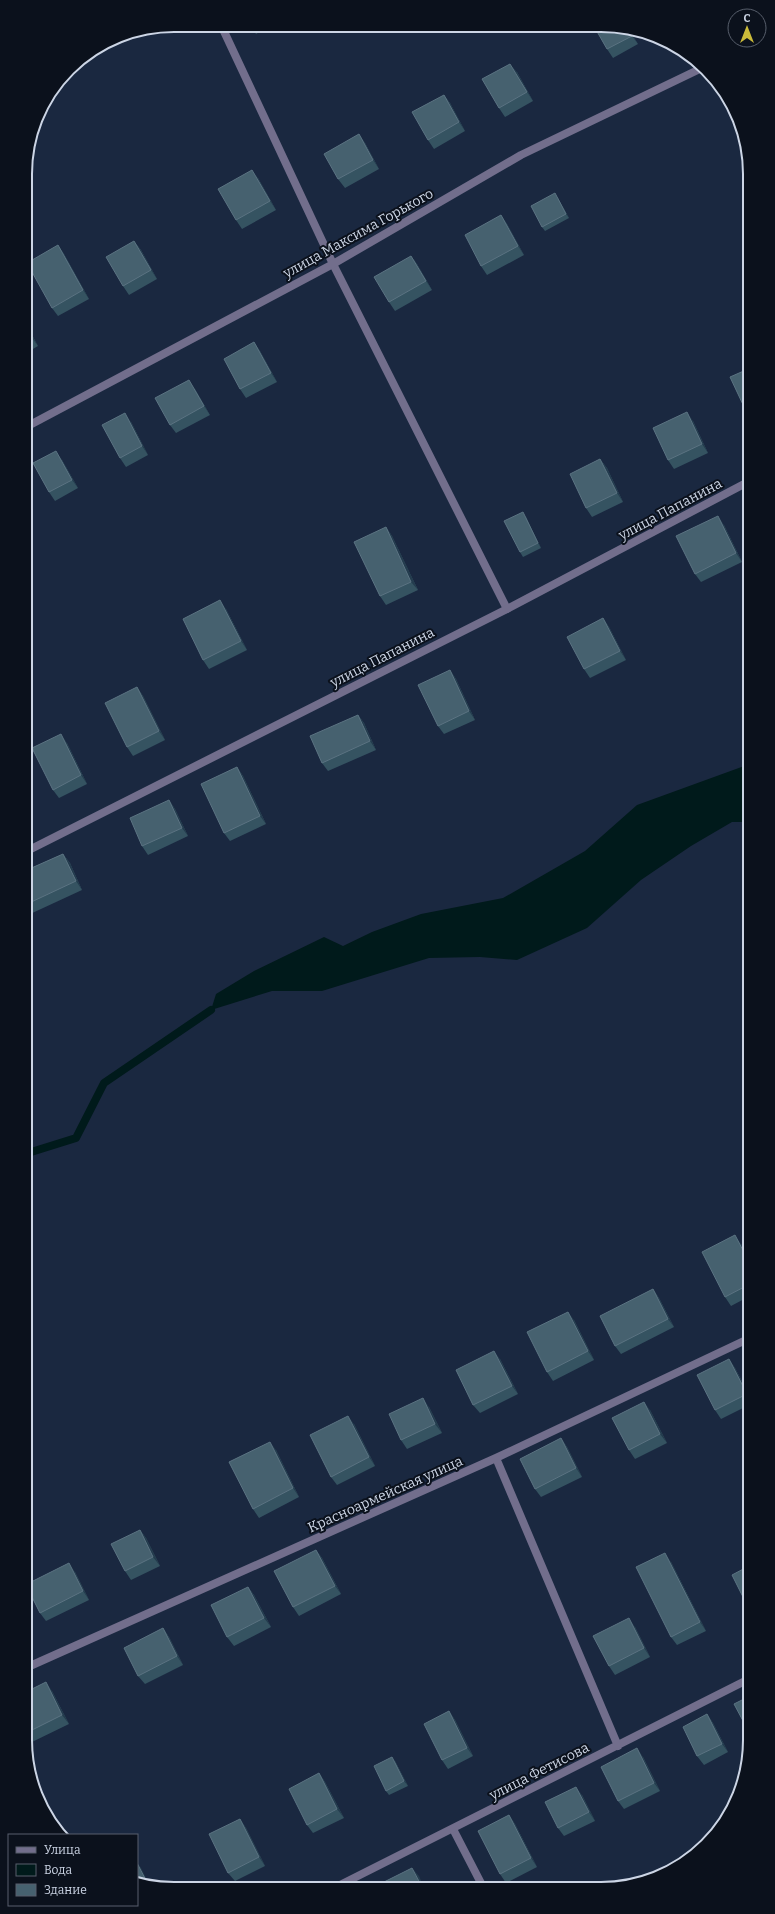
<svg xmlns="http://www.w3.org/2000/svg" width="775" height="1914" font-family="Bitter,serif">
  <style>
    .water { fill: #001a1b }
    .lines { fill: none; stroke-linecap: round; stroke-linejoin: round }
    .stream { stroke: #001a1b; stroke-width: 8 }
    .service { stroke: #726e8c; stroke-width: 8 }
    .minor { stroke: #726e8c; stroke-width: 8 }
    .wall { fill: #355361 }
    .shaded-wall { fill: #243c4e }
    .building { fill: #46616f; stroke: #5b7382 }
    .labels { text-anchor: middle; stroke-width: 4; stroke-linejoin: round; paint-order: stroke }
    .street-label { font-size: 14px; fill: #ccd5e5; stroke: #0b111c }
    .rim { fill: none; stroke: #ccd5e5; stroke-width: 2 }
  </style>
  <rect width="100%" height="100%" fill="#1a2840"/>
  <path class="water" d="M747,765v57h-15l-41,24 -50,34 -54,48 -70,32 -37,-3 -51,1 -107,33h-50l-61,19 5,-16 38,-23 70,-34 19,9 29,-14 49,-18 82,-16 82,-47 52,-46z"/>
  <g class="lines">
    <path class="stream" d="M28,1153l48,-15 28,-55 107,-73"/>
    <path class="service" d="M221,25l112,239 174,345
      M453,1829l29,56"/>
    <path class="minor" d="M26,427l307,-163 188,-109 183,-88
      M27,851l480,-242 239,-126
      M496,1458l122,288
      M30,1666l466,-208 252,-119
      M340,1885l409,-206"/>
  </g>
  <path class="wall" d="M250,25l20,1 -14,8z
    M628,28l10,16 -25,14 -6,-9z
    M517,72l16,29 -28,16 -6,-9z
    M444,95l6,8 15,28 -31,18 -6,-9z
    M359,134l6,9 14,26 -34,19 -7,-9z
    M258,178l18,32 -34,19 -6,-9z
    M558,198l11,20 -24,13 -3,-4z
    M501,215l6,9 17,31 -37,20 -6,-9z
    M134,241l7,9 16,29 -28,16 -6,-9z
    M58,245l6,9 25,45 -31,17 -6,-8z
    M411,256l6,8 15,26 -37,21 -6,-9z
    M26,324l12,22 -12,7z
    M254,342l6,9 17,31 -31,16 -6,-9z
    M195,389l15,26 -34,18 -6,-8z
    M693,421l15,32 -34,16 -6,-9z
    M131,422l17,33 -22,12 -6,-9z
    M600,459l7,9 16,34 -31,15 -6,-9z
    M62,460l16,28 -23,13 -6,-9z
    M526,517l15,31 -18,9 -3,-5z
    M724,525l18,37 -41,20 -6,-8z
    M386,527l6,9 26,54 -32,15 -6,-9z
    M226,609l21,41 -38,19 -6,-9z
    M603,618l6,9 17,33 -36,18 -6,-9z
    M450,670l6,9 19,41 -31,14 -6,-8z
    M137,687l6,9 22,44 -32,16 -6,-9z
    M358,715l6,8 12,27 -48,21 -6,-8z
    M67,743l20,41 -28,14 -6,-8z
    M237,767l6,9 23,48 -36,17 -6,-8z
    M169,800l6,9 13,27 -40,19 -6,-9z
    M63,854l7,9 12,27 -54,25 -1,-45z
    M741,1244l7,13v40l-17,9 -6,-9z
    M653,1289l6,9 15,29 -53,27 -6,-8z
    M574,1320l20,40 -41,21 -6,-9z
    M500,1359l18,35 -38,19 -7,-8z
    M729,1359l6,9 14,26v11l-28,14 -6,-9z
    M429,1407l13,26 -35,16 -6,-9z
    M650,1410l17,33 -32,16 -6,-9z
    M354,1424l21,42 -38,19 -6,-8z
    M561,1438l6,9 15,30 -41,20 -6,-8z
    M276,1450l23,47 -40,21 -6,-9z
    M140,1530l6,8 14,28 -29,14 -6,-9z
    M316,1550l6,8 19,36 -42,22 -6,-9z
    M671,1562l35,69 -29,14 -6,-8z
    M75,1572l14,28 -43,21 -6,-8z
    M248,1587l6,8 17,32 -37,19 -7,-9z
    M635,1627l15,30 -35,18 -6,-9z
    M163,1628l6,9 14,28 -38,19 -7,-8z
    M30,1690l22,1 17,33 -37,18 -2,-3z
    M449,1711l6,9 18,36 -25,13 -6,-9z
    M707,1714l6,9 15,29 -24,13 -7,-9z
    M643,1757l17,34 -36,18 -6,-8z
    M395,1761l13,25 -19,9 -3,-4z
    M319,1773l6,9 19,36 -31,15 -6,-8z
    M582,1795l13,26 -31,15 -6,-8z
    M509,1815l6,9 22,43 -31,16 -6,-9z
    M240,1819l6,9 19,38 -30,15 -7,-8z"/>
  <path class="shaded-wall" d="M627,28h1l10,16 -6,-8z
    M510,64l7,8 16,29 -6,-9z
    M444,95l6,8 15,28 -6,-9z
    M359,134l6,9 14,26 -6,-9z
    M252,170l6,8 18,32 -6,-9z
    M555,193l3,5 11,20 -3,-4z
    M501,215l6,9 17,31 -6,-9z
    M134,241l7,9 16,29 -6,-9z
    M58,245l6,9 25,45 -6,-9z
    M411,256l6,8 15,26 -6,-9z
    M26,324l12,22 -6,-8 -6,-12z
    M254,342l6,9 17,31 -6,-9z
    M189,380l6,9 15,26 -6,-9z
    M687,412l6,9 15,32 -6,-9z
    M125,413l6,9 17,33 -6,-9z
    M56,451l6,9 16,28 -6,-8z
    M600,459l7,9 16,34 -6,-9z
    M523,512l3,5 15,31 -3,-5z
    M718,516l6,9 18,37 -6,-9z
    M386,527l6,9 26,54 -7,-8z
    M220,600l6,9 21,41 -6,-9z
    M603,618l6,9 17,33 -6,-9z
    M450,670l6,9 19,41 -6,-9z
    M137,687l6,9 22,44 -6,-9z
    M358,715l6,8 12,27 -6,-9z
    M61,734l6,9 20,41 -6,-9z
    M237,767l6,9 23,48 -6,-8z
    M169,800l6,9 13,27 -6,-8z
    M63,854l7,9 12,27 -6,-9z
    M735,1235l6,9 7,13v3z
    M653,1289l6,9 15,29 -6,-8z
    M568,1312l6,8 20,40 -6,-9z
    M494,1351l6,8 18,35 -6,-8z
    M729,1359l6,9 14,26v3z
    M423,1398l6,9 13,26 -7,-9z
    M644,1402l6,8 17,33 -7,-9z
    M348,1416l6,8 21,42 -6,-9z
    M561,1438l6,9 15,30 -6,-9z
    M270,1442l6,8 23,47 -6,-9z
    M140,1530l6,8 14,28 -7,-9z
    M316,1550l6,8 19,36 -6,-8z
    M665,1553l6,9 35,69 -6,-9z
    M69,1563l6,9 14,28 -6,-9z
    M248,1587l6,8 17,32 -7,-9z
    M629,1618l6,9 15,30 -6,-9z
    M163,1628l6,9 14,28 -6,-9z
    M46,1682l6,9 17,33 -7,-9z
    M449,1711l6,9 18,36 -6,-8z
    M707,1714l6,9 15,29 -6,-8z
    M637,1748l6,9 17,34 -6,-8z
    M392,1757l3,4 13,25 -4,-5z
    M319,1773l6,9 19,36 -7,-9z
    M576,1787l6,8 13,26 -6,-9z
    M509,1815l6,9 22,43 -6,-9z
    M240,1819l6,9 19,38 -6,-9z
    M137,1862l4,6 9,18h-1z
    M412,1868l7,8 4,9h-2z"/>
  <path class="building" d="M595,28h32l5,8 -25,13z
    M510,64l17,28 -28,16 -17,-29z
    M444,95l15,27 -31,18 -16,-28z
    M359,134l14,26 -35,19 -14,-25z
    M252,170l18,31 -34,19 -18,-31z
    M555,193l11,21 -24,13 -11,-21z
    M501,215l17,31 -37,20 -16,-31z
    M134,241l17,29 -28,16 -17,-29z
    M58,245l25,45 -31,18 -25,-45z
    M411,256l15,25 -37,21 -15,-25z
    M26,326l6,12 -6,3z
    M254,342l17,31 -31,16 -16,-30z
    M746,370v41l-16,-34z
    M189,380l15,26 -34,19 -15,-27z
    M687,412l15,32 -34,16 -15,-32z
    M125,413l17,33 -22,12 -18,-33z
    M56,451l16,29 -23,12 -16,-29z
    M600,459l17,34 -31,15 -16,-34z
    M523,512l15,31 -18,9 -16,-31z
    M718,516l18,37 -41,21 -19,-38z
    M386,527l25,55 -31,14 -26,-54z
    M220,600l21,41 -38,19 -20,-41z
    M603,618l17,33 -36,18 -17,-32z
    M450,670l19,41 -31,15 -20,-41z
    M137,687l22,44 -32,16 -22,-44z
    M358,715l12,26 -48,22 -12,-27z
    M61,734l20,41 -28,15 -21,-42z
    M237,767l23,49 -36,17 -23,-49z
    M169,800l13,28 -40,18 -12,-28z
    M63,854l13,27 -49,23v-34z
    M735,1235l13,25v25l-23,12 -23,-45z
    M653,1289l15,30 -53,27 -15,-30z
    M568,1312l20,39 -41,21 -20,-40z
    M494,1351l18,35 -39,19 -17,-35z
    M729,1359l18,35 -32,16 -18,-35z
    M423,1398l12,26 -34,16 -12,-26z
    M644,1402l16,32 -31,16 -17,-32z
    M348,1416l21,41 -38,20 -21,-42z
    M561,1438l15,30 -41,21 -15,-30z
    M270,1442l23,46 -40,21 -24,-47z
    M140,1530l13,27 -28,14 -14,-27z
    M316,1550l19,36 -42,21 -19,-36z
    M665,1553l35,69 -29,15 -35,-70z
    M69,1563l14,28 -43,22 -11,-22v-8z
    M749,1566v38l-2,1 -15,-30z
    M248,1587l16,31 -37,19 -16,-32z
    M629,1618l15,30 -35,18 -16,-30z
    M163,1628l14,28 -39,20 -14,-28z
    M46,1682l16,33 -32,16v-41z
    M750,1696v38l-16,-30z
    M449,1711l18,37 -25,12 -18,-36z
    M707,1714l15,30 -25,12 -14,-29z
    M637,1748l17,35 -36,18 -17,-34z
    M392,1757l12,24 -18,10 -12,-25z
    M319,1773l18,36 -30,16 -18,-36z
    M576,1787l13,25 -31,16 -13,-26z
    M509,1815l22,43 -31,16 -22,-43z
    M240,1819l19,38 -31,16 -19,-39z
    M137,1863l12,23h-4l-8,-3z
    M412,1868l9,17h-43z"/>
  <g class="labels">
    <g class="street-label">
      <text transform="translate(358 233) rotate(-29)" y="5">улица Максима Горького</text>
      <text transform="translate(670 509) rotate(-28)" y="5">улица Папанина</text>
      <text transform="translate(382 657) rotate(-27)" y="5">улица Папанина</text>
      <text transform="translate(385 1494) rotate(-24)" y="5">Красноармейская улица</text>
      <text transform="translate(539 1771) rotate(-27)" y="5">улица Фетисова</text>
    </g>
  </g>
  <path d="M0 0H775V1914H0ZM174 32H601A142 142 0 0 1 743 174V1740A142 142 0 0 1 601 1882H174A142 142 0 0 1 32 1740V174A142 142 0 0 1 174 32Z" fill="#0b111c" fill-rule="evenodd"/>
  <path class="rim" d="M174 32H601A142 142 0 0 1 743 174V1740A142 142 0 0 1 601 1882H174A142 142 0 0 1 32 1740V174A142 142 0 0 1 174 32Z"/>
  <rect x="8" y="1834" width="130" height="72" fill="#0b111c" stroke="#585f6c"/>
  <rect x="16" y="1847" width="20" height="6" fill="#726e8c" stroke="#585f6c"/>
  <text x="44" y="1854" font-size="12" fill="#ccd5e5">Улица</text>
  <rect x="16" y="1864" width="20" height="12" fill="#001a1b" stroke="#585f6c"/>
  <text x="44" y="1874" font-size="12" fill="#ccd5e5">Вода</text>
  <rect x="16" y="1884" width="20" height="12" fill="#46616f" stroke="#585f6c"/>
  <text x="44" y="1894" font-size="12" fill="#ccd5e5">Здание</text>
  <g transform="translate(747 28)"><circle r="19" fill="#0b111c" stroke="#585f6c"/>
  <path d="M0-3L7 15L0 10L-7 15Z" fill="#caba3a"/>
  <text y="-6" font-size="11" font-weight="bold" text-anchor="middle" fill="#ccd5e5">С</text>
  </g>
</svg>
